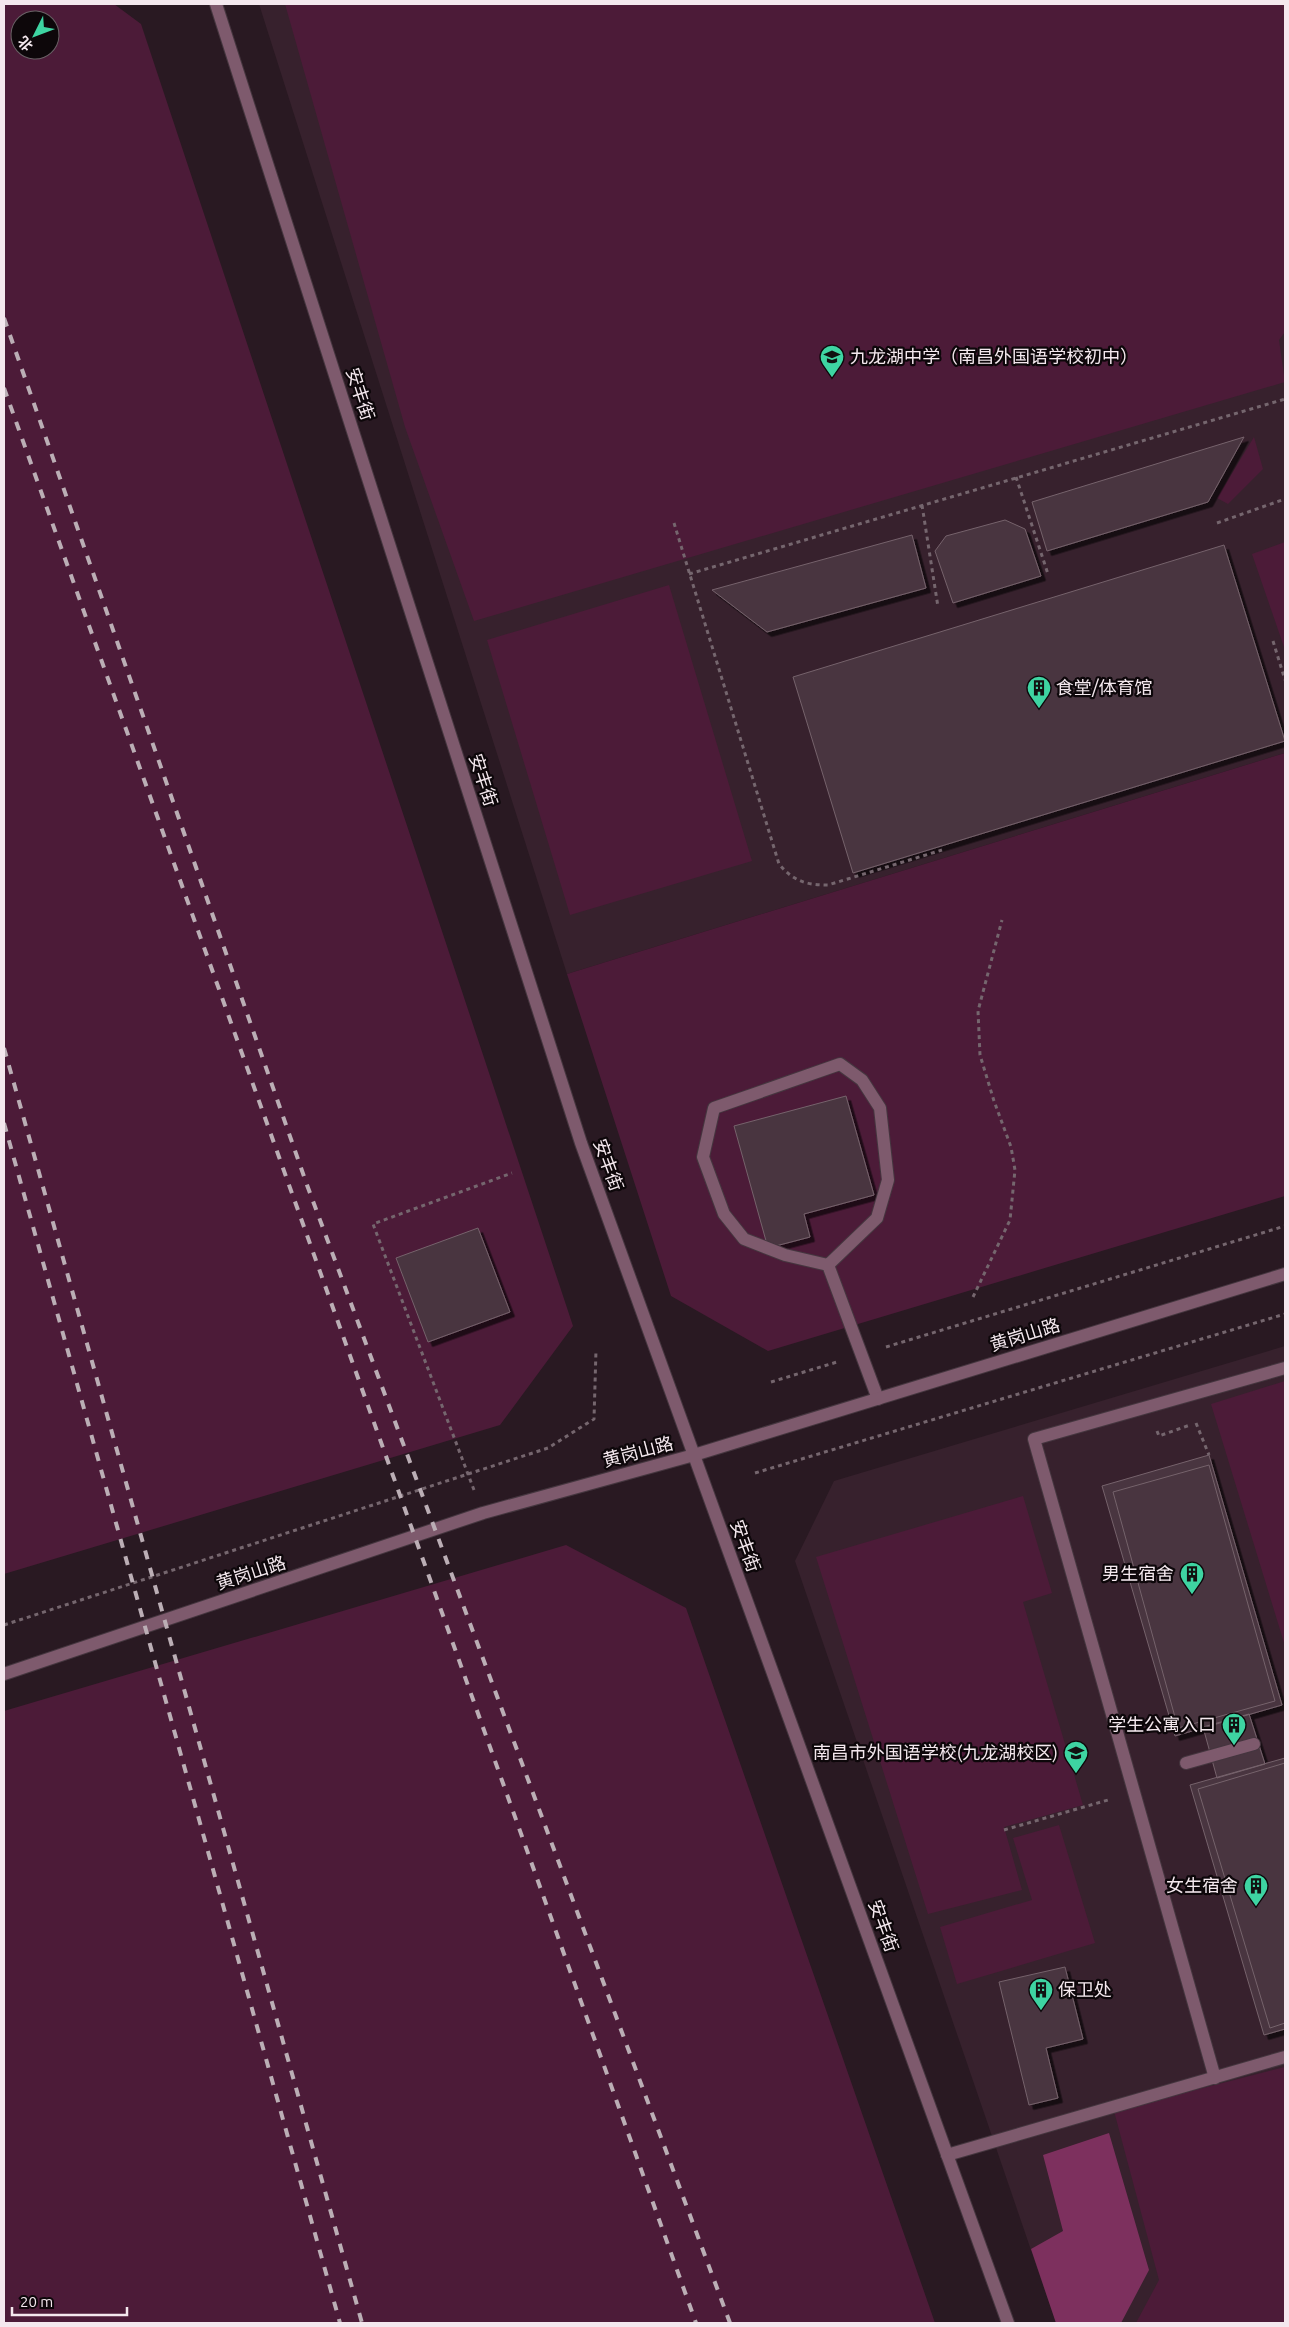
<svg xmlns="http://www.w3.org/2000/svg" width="1289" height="2327" font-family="Ubuntu,'Noto Sans SC',sans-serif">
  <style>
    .built { fill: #37212d }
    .green { fill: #4c1b38; fill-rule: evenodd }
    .forest { fill: #7d305e }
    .building { fill: #48363f; stroke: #76626c; filter: url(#shadow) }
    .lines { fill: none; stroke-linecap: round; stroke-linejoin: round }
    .service-casing { stroke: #45363f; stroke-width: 14 }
    .pedestrian-casing { stroke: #45363f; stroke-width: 14 }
    .tertiary-casing { stroke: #45363f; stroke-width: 14 }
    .path { stroke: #75666e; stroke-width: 3; stroke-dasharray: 4 4; stroke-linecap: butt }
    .service { stroke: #7e5a6d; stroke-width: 12 }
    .pedestrian { stroke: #7e5a6d; stroke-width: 12 }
    .tertiary { stroke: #7e5a6d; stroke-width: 12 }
    .rail { stroke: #bbaeb5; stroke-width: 4; stroke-dasharray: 9 9; stroke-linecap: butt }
    .labels { text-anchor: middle; stroke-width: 4.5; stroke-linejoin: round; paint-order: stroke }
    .poi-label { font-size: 18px; fill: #f4e8ee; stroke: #0d070a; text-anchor: end }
    .street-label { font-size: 18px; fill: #f4e8ee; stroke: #0d070a }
  </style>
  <defs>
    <filter id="shadow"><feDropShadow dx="4.5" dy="4.5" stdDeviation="0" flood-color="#0009"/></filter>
  </defs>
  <rect width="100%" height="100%" fill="#291922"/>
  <path class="built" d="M259,4h1026v749l-718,221z
    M1285,1346v977h-229l-261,-762 39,-80z"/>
  <path class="green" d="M4,4h110l27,20 432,1302 -73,99 -496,149zM20,20h30v30h-30z
    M285,4h1000v328l-6,8 6,42 -811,239 -69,-194z
    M1254,437l9,32 -35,35 -11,-6z
    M1285,542v108l-33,-96z
    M669,585l83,276 -182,54 -83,-275z
    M1285,753v443l-517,155 -97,-55 -104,-322z
    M1285,1381v265l-74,-242z
    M1023,1496l29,97 -29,9 60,203 -79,22 18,63 -94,24 -112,-357z
    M566,1545l120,63 249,715h-931v-612z
    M1059,1825l36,118 -138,41 -17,-57 92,-27 -19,-62z
    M1285,2067v256h-149l23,-43 -45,-169z"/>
  <path class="forest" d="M1109,2133l40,137 -28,53h-65l-25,-74 32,-18 -20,-76z"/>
  <path class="building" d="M1244,437l-36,65 -161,49 -15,-49z
    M1005,520l20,9 16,47 -88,27 -18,-52 11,-15z
    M912,535l14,53 -159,44 -55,-42z
    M1224,545l61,196 -432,132 -60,-196z
    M846,1096l28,99 -70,19 6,23 -42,11 -34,-122z
    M478,1228l32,84 -82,30 -32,-84z
    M1209,1455l73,250 -107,31 -73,-250z
    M1209,1465l66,236 -97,27 -65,-236z
    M1249,1714l16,50 -48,14 -14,-51z
    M1285,1758v271l-21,6 -74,-250z
    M1285,1763v260l-15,5 -72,-239z
    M1065,1967l18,72 -37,9 12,50 -29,7 -30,-123z"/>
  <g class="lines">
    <defs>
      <path id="service" d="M828,1265l-43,-10 -41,-16 -20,-25 -21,-57 11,-49 126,-44 22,16 18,28 8,72 -11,38 -49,47 50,134
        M1215,2078l-181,-639 251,-71
        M947,2155l338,-98"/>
      <path id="pedestrian" d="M1186,1763l68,-19"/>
      <path id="tertiary" d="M216,4l365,1139 427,1180
        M4,1674l479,-161 211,-58 591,-181"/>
    </defs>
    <use href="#service" class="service-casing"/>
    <use href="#pedestrian" class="pedestrian-casing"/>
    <use href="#tertiary" class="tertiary-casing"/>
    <path class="path" d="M1016,477l32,97
      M922,505l16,102
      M674,523l105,341c14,17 27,21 49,21l114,-35
      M1217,523l68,-24
      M689,574l596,-175
      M1273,641l12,39
      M973,1297l37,-77 5,-50 -4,-23 -17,-46 -14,-46 -2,-44 24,-91
      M886,1347l399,-121
      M771,1382l66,-20
      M1196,1423l13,32
      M1157,1431l2,5 31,-11
      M755,1473l530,-159
      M474,1490l-101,-266 139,-51
      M4,1625l544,-177 46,-29 2,-69
      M1004,1830l104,-30"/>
    <use href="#service" class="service"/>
    <use href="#pedestrian" class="pedestrian"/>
    <use href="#tertiary" class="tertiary"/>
    <path class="rail" d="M4,318l303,867 423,1138
      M4,388l692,1935
      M4,1048l358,1275
      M4,1123l336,1200"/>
  </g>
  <defs>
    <symbol id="school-pin" viewBox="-11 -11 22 30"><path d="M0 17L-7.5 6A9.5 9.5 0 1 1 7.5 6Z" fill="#3ed4a2" stroke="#0d070a"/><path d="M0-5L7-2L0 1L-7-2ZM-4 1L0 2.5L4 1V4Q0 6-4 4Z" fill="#111"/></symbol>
    <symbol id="building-pin" viewBox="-11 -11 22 30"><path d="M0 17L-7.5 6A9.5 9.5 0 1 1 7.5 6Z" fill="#3ed4a2" stroke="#0d070a"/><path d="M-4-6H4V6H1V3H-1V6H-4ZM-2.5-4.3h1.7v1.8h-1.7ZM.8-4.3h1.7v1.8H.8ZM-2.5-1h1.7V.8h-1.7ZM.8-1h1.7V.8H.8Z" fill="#111"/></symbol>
  </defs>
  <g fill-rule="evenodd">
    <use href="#school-pin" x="818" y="343" width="28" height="38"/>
    <use href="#building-pin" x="1025" y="674" width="28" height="38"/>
    <use href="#building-pin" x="1178" y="1560" width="28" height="38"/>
    <use href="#building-pin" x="1220" y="1711" width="28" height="38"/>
    <use href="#school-pin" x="1062" y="1739" width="28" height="38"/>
    <use href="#building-pin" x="1242" y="1872" width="28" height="38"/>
    <use href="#building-pin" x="1027" y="1976" width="28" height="38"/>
  </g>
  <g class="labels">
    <g class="poi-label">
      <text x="850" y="363" text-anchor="start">九龙湖中学（南昌外国语学校初中）</text>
      <text x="1056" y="694" text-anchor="start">食堂/体育馆</text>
      <text x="1174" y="1580">男生宿舍</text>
      <text x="1216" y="1731">学生公寓入口</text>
      <text x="1058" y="1759">南昌市外国语学校(九龙湖校区)</text>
      <text x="1238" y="1892">女生宿舍</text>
      <text x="1058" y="1996" text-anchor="start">保卫处</text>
    </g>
    <g class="street-label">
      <text transform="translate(360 394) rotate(72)" y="6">安丰街</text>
      <text transform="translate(483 780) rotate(72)" y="6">安丰街</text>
      <text transform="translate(608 1165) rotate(70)" y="6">安丰街</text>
      <text transform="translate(1025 1335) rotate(-17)" y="6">黄岗山路</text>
      <text transform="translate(638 1452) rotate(-15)" y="6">黄岗山路</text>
      <text transform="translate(745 1546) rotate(70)" y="6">安丰街</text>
      <text transform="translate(251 1573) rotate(-18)" y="6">黄岗山路</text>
      <text transform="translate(883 1926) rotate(70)" y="6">安丰街</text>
    </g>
  </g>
  <rect width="1289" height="2327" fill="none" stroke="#f4e8ee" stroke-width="10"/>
  <g transform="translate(35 35) rotate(228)"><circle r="24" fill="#0d070a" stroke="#696165"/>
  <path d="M0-4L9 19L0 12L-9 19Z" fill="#3ed4a2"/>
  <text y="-8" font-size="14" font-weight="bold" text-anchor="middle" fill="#f4e8ee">北</text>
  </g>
  <path d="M12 2307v8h115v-8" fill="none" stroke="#f4e8ee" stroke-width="2.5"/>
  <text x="20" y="2307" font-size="15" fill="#f4e8ee" stroke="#0d070a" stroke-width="4" paint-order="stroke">20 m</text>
</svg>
